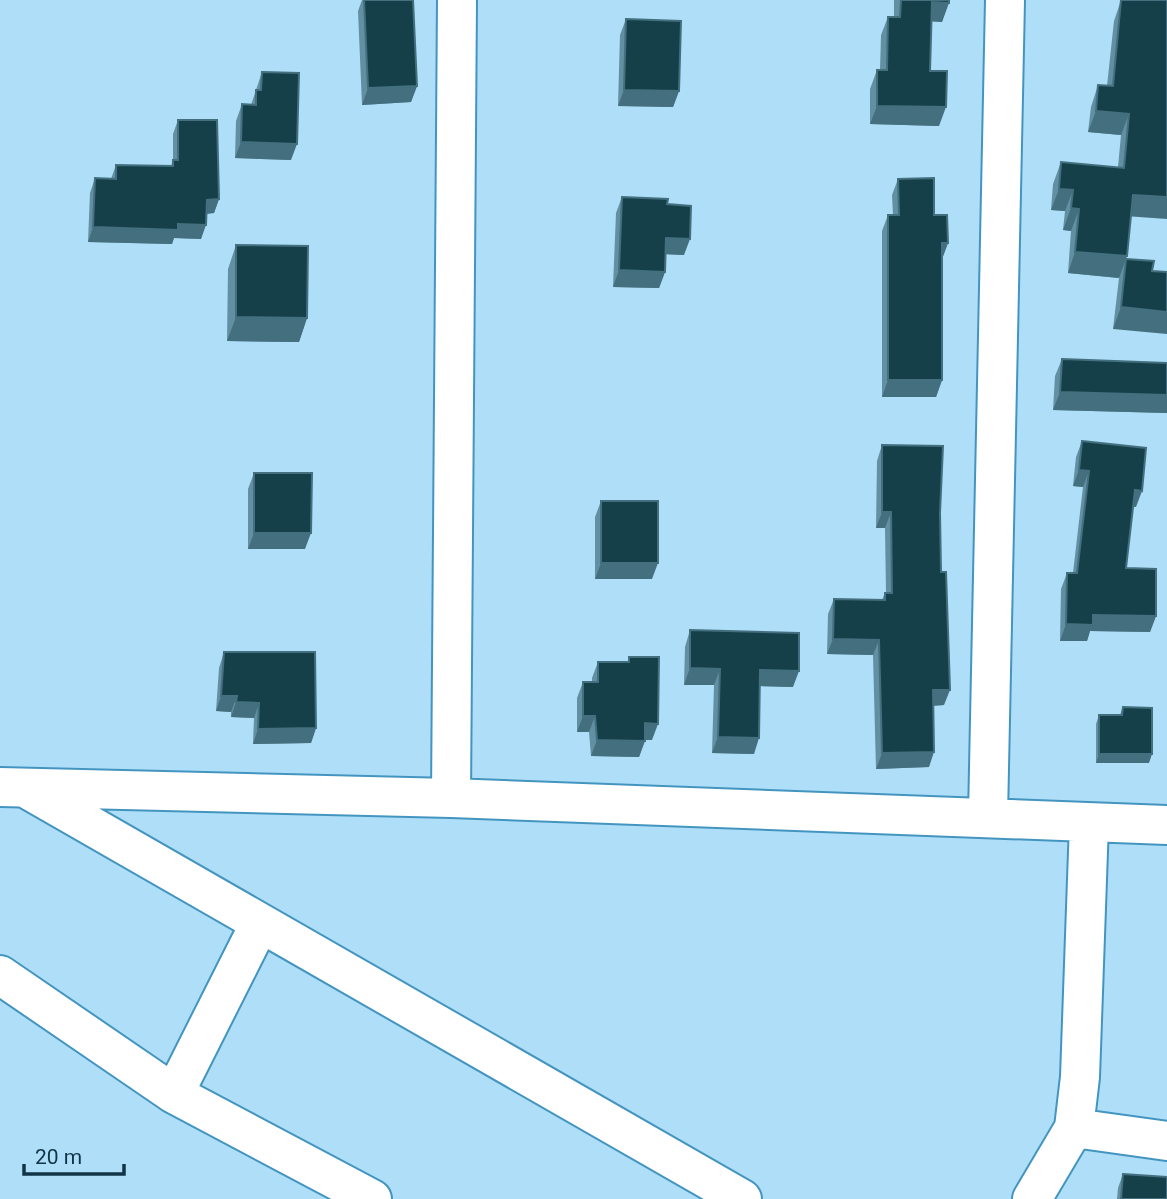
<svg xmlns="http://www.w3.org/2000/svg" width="1167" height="1199" font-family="Roboto,sans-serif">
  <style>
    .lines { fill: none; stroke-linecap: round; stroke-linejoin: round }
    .street-casing { stroke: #4395c0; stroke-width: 42 }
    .street { stroke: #fff; stroke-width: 38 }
    .wall { fill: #628fa1 }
    .shaded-wall { fill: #436f7e }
    .building { fill: #154049; stroke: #436f7e; stroke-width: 2 }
  </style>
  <rect width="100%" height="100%" fill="#afdef9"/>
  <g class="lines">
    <defs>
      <path id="street" d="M0,787l451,11 716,27
        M27,789l715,410
        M451,798l6,-798
        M988,816l17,-816
        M0,975l174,119 198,105
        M174,1094l86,-171
        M1074,1128l93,13
        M1032,1199l42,-71 6,-51 9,-254"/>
    </defs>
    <use href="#street" class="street-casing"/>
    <use href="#street" class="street"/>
  </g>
  <path class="wall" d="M362,0h51l4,86 -6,16 -49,3 -4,-94z
    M894,0h55l-7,22 -11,-1 -1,50 9,55 -69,-2v-35l7,-19h3l1,-35 7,-18h6z
    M1121,0h46l-36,217 -5,42 28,2 -41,68 6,-51 -51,-5 3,-42 -8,-1 2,-19 -14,-1 2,-26 8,-22 57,5 3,-32 -33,-3 3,-25 7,-22 9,1 7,-65z
    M626,19l53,72 -6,16 -55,-1 2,-71z
    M262,72l29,88 -56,-2 1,-37 6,-17 9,1z
    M178,120l41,79 -5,14 -7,1 -6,25 -27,-1 -2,6 -84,-2 2,-49 5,-15 16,1 5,-14 55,1 2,-6v-26z
    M898,179l36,36 14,28 -6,16v121l-6,17h-54v-166l6,-16h5l-1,-20z
    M622,197l45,7 17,51 -18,-1 -1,18 -6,16 -46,-1 3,-74z
    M236,245l71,73 -8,24 -72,-1 1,-72z
    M1062,359l105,4v50l-114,-3 2,-34z
    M1082,441l54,66h-3l-7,61 30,48 -6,16 -60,-1 -3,10h-27l1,-52 6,-16h6l10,-86 -10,-1 3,-29z
    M882,445l58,68 4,192 -11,1 -4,61 -53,2 -3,-114 -46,-1 1,-40 6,-15 48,1 3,-7h1l-1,-65h-9l1,-67z
    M254,473l51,76h-57v-60z
    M601,501l51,78h-57v-62z
    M690,630l103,57 -33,-1 -6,68 -42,-1 2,-68h-30l1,-38z
    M224,652l92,76 -5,15 -58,1 1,-26 -23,-1v-5l-15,-1 3,-43z
    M629,657l23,83h-7l-6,17 -48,-1 -2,-24h-12v-34l6,-16h9v-4l6,-16h30z
    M1123,707l26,56h-53v-39l3,-9h21z
    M1123,1174l44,25h-50l1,-11z"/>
  <path class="shaded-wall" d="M932,2l17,1 -7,19 -17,-1z
    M417,86l-6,16 -49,3 6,-17z
    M624,90l55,1 -6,16 -55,-1z
    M877,106l69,1 -7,19 -69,-2z
    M1096,111l33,3 -8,21 -33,-3z
    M241,142l56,2 -6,16 -56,-2z
    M1059,189l14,1 -8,21 -14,-1z
    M1133,195l34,2v22l-42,-3z
    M219,199l-5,14 -12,1 5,-14z
    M1071,208l8,1 -8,22 -8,-1z
    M178,224l28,1 -5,14 -27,-1 -2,6 -84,-2 5,-15z
    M666,238l24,1 -6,16 -24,-1z
    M942,243h6l-6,16z
    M1075,252l52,4 -8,22 -51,-5z
    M619,270l46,2 -6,16 -46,-1z
    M1121,307l46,5v22l-54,-5z
    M236,317l71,1 -8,24 -72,-1z
    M888,380h54l-6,17h-54z
    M1060,392l107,3v18l-114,-3z
    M1079,470l10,1 -6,16 -10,-1z
    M1135,490l7,1 -6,16 -7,-1z
    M882,512h9l-6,16h-9z
    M254,533h57l-6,16h-57z
    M601,563h57l-6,16h-57z
    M1093,615l63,1 -6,16 -60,-1 -3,10h-27l6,-17z
    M833,639l46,1 -6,15 -46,-1z
    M690,668l30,1 -6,16h-30z
    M760,670l39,1 -6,16 -39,-1z
    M933,690h17l-6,15 -17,1z
    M221,696h16l-6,16 -15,-1z
    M236,702l23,1 -5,15 -23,-1z
    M583,716h12l-6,16h-12z
    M645,723l13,1 -6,16h-12z
    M316,728l-5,15 -58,1 5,-15z
    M718,737l41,1 -5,16 -42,-1z
    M597,740l48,1 -6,16 -48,-1z
    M934,752l-5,15 -53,2 6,-16z
    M1099,754h53l-3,9h-53z"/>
  <path class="building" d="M364,0h49l4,86 -49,2z
    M901,0h48v3l-17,-1 -2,69h17l-1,36 -69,-1v-36h10l1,-53h12z
    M1121,0h46v197l-34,-2 -6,61 -52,-4 4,-43 -8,-1 2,-18 -14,-1 2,-27 63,6 5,-54 -33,-3 2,-26 15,1z
    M626,19l55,2 -2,70 -55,-1z
    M262,72l37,1 -2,71 -56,-2 1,-38 14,1v-15h5z
    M178,120h39l2,79 -12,1 -1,25 -28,-1v6l-85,-3 2,-49 21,1v-14l57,1v-6h5z
    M934,178v37h13l1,28h-6v137h-54v-165h11l-1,-36z
    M622,197l46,2 -1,5 24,2 -1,33 -24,-1 -1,34 -46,-2z
    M236,245l72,1 -1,72 -71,-1z
    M1126,259l28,2 -2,10 15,1v40l-46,-5z
    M1062,359l105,4v32l-107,-3z
    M1082,441l64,7 -4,43 -7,-1 -9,78 30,1v47l-63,-1v10l-27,-1 1,-51h10l12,-102 -10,-1z
    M882,445l61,1 -3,67 1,59h5l4,118h-17l1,62 -52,1 -3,-113 -46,-1 1,-40 51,1v-7h7l-1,-81h-9z
    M254,473h58l-1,60h-57z
    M601,501h57v62h-57z
    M690,630l109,3v38l-39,-1 -1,68 -41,-1 2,-68 -30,-1z
    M224,652h91l1,76 -58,1 1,-26 -23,-1 1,-6h-16z
    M629,657h30l-1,67 -13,-1v18l-48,-1 -2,-24h-12v-34h15v-20h31z
    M1123,707l29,1v46h-53v-39h23z
    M1123,1174l44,3v22h-46z"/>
  <path d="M24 1164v10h100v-10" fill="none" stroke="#113446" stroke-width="3.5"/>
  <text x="35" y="1164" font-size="21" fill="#113446" stroke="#afdef9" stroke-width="5" paint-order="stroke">20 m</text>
</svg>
